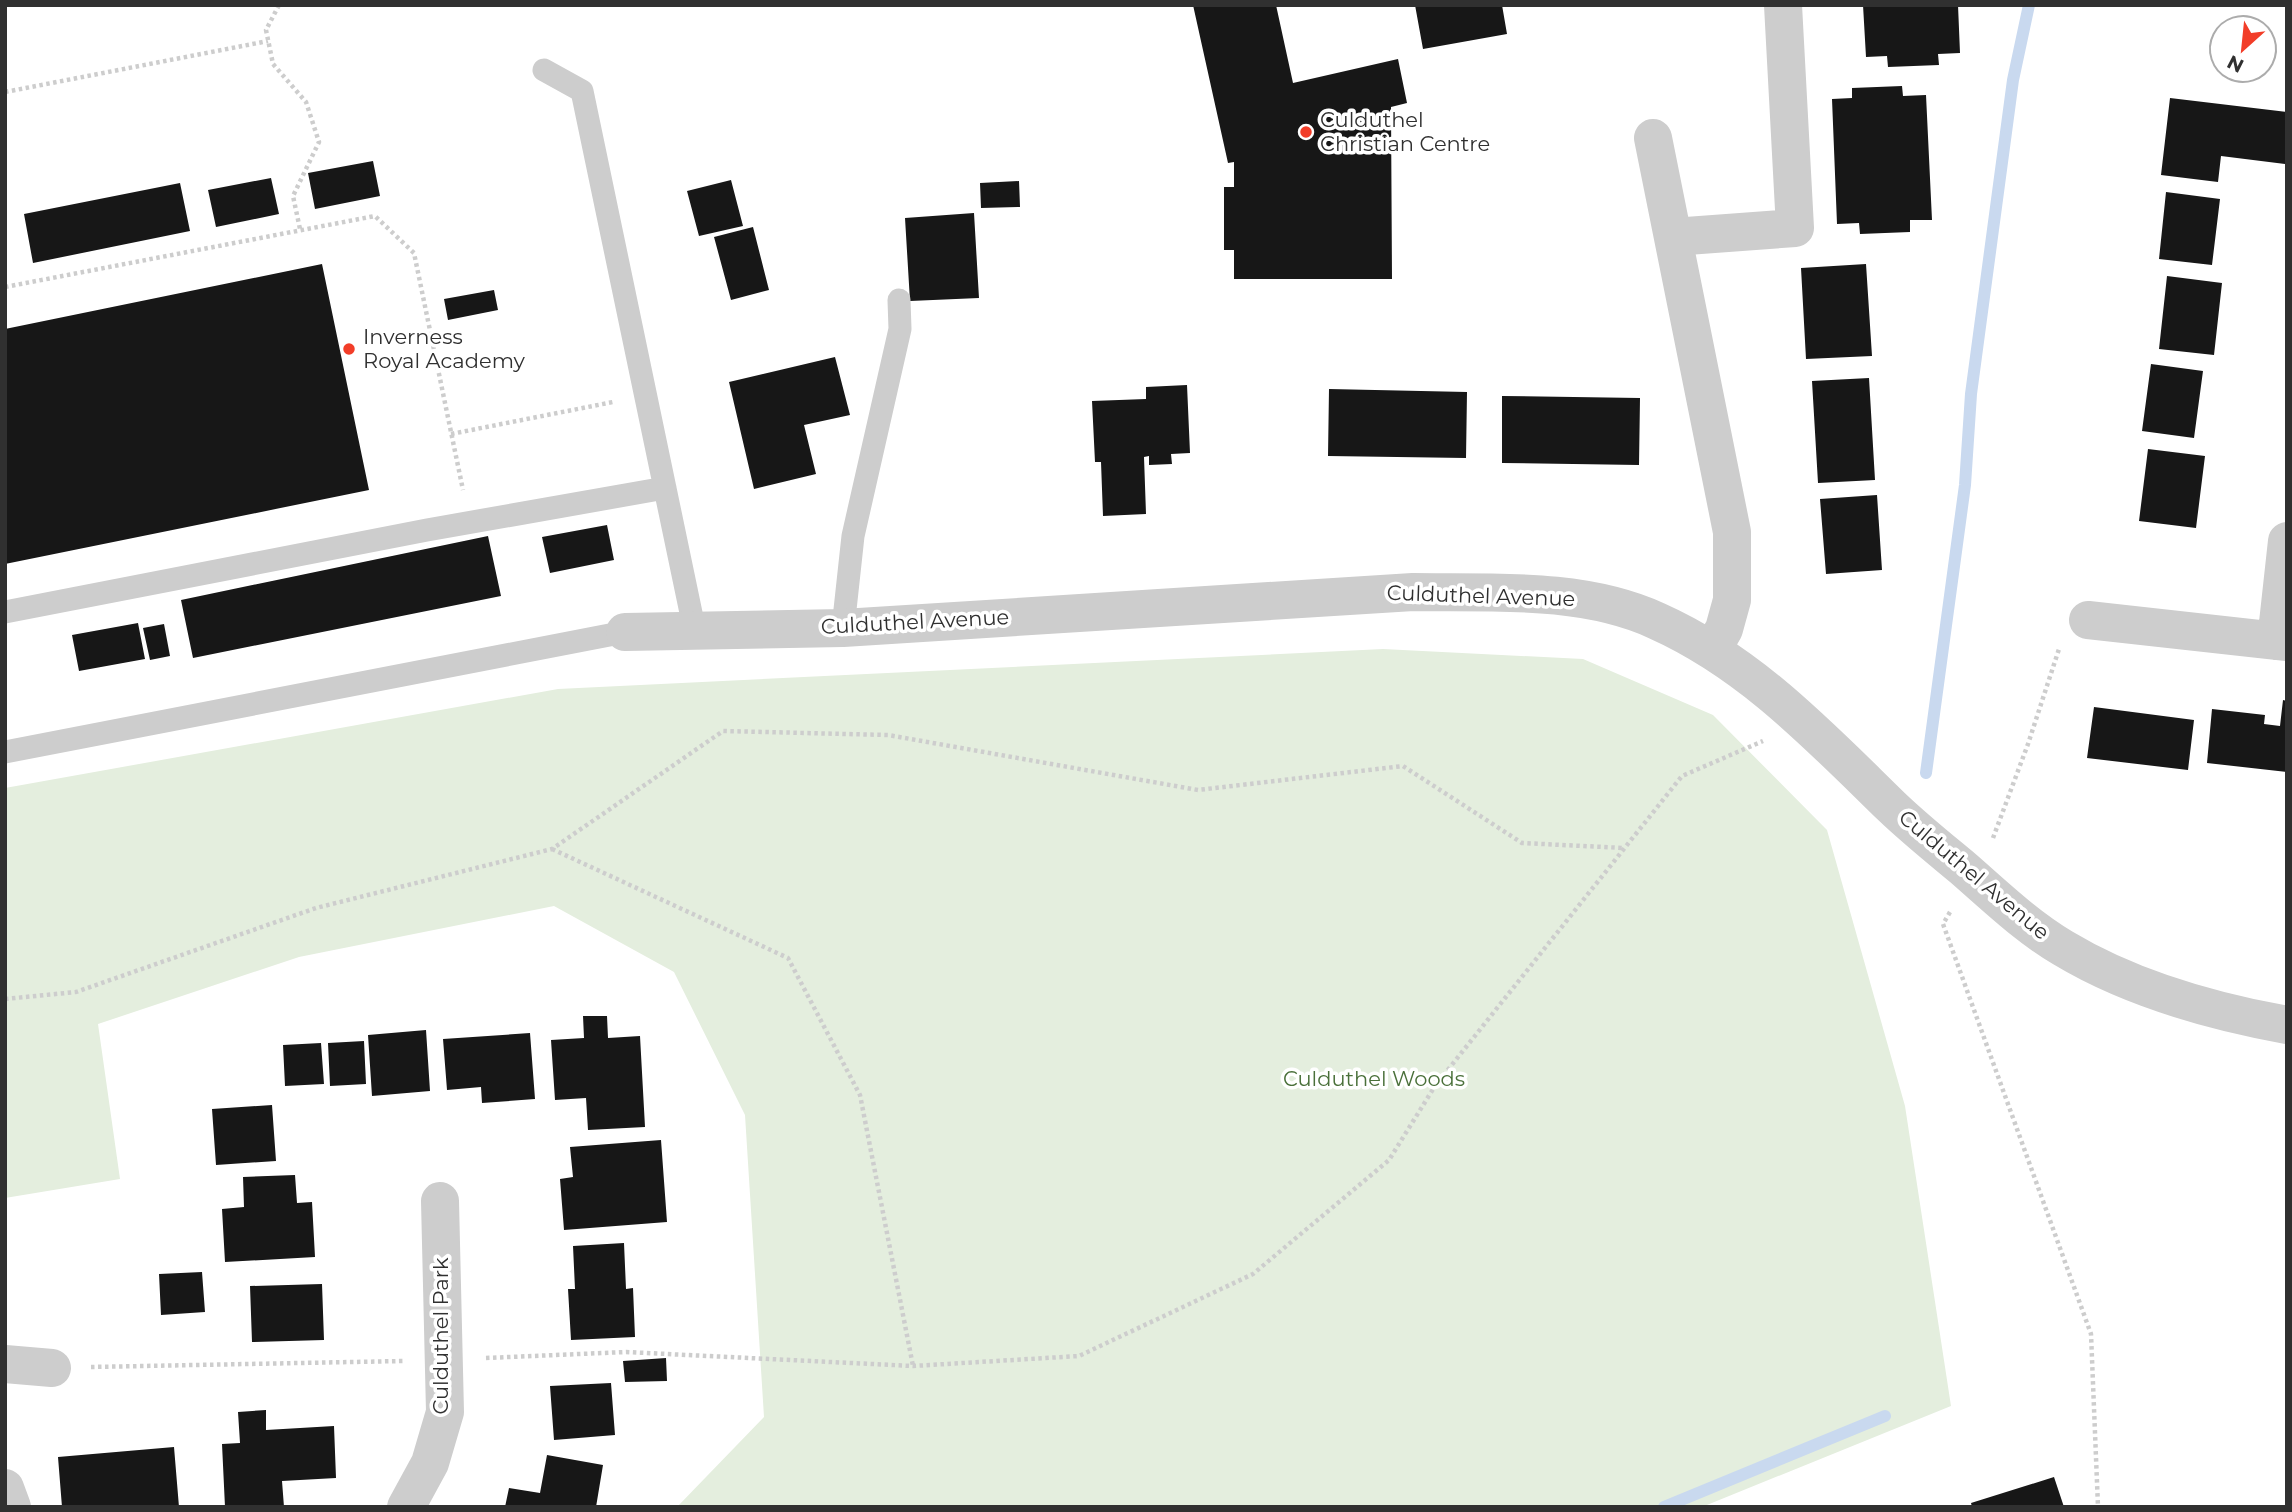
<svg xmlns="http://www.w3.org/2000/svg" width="2292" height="1512" font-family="Montserrat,sans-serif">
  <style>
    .green { fill: #e4eede }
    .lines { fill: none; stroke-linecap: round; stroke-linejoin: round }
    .stream { stroke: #c9d9ef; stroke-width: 12 }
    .building { fill: #171717 }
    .path { stroke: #cdcdcd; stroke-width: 4.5; stroke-dasharray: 3.5 3.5; stroke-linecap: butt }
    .service { stroke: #cdcdcd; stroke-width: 23 }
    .minor { stroke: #cdcdcd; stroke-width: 38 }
    .poi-dot { fill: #f23d28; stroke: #fff; stroke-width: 2.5 }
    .labels { text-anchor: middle; stroke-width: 7; stroke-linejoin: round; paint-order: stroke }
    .poi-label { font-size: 21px; fill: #303030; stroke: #fff; text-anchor: start }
    .street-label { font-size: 21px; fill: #303030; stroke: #fff }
    .park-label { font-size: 21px; fill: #4a703a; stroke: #fff }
  </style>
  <rect width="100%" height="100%" fill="#fff"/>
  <path class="green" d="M1383,649l200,10 130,56 114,115 78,276 46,300 -249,101h-1025l87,-90 -19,-302 -71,-143 -120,-66 -255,51 -201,67 22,155 -115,19v-410l553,-99z"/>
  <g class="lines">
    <path class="stream" d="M1926,773l39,-288 6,-91 42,-314 16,-75
      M1664,1507l221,-91"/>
  </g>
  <path class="building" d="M1193,5h83l17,78 105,-24 9,44 -16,4 1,172h-158v-29h-10v-63h10v-25l-6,1z
    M1415,5h87l5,29 -84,15z
    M1863,5h95l2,48 -22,1 1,11 -51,2 -1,-11 -21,1z
    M1902,86l1,10 23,-1 6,125h-22v12l-50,2 -1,-11 -22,1 -5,-125 20,-1v-10z
    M2170,98l117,14 -2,52 -64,-8 -3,26 -57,-7z
    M373,161l7,35 -65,13 -7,-36z
    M271,178l8,36 -63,13 -8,-37z
    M731,180l12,46 -44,10 -12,-45z
    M1019,181l1,26 -39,1 -1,-25z
    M180,183l10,48 -157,32 -9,-49z
    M2166,192l54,7 -8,66 -53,-6z
    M974,213l5,85 -69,3 -5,-83z
    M753,227l16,63 -38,10 -17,-63z
    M322,264l47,226 -364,74v-235z
    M1866,264l6,92 -66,3 -5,-91z
    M2167,276l55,7 -8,72 -55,-6z
    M494,290l4,20 -50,10 -4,-21z
    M835,357l15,58 -46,10 12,49 -62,15 -25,-107z
    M2151,364l52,7 -9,67 -52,-7z
    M1869,378l6,102 -57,3 -6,-102z
    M1187,385l3,68 -19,1 1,10 -23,1v-9l-5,1 2,57 -43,2 -2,-54h-6l-3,-61 54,-2v-12z
    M1329,389l138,3 -1,66 -138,-2z
    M1502,396l138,2 -1,67 -137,-2z
    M2148,449l57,7 -9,72 -57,-7z
    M1877,495l5,75 -56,4 -6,-75z
    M607,525l7,35 -64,13 -8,-36z
    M488,536l13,60 -308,62 -12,-58z
    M138,623l7,36 -66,12 -7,-36z
    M164,624l6,32 -20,4 -7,-32z
    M2283,700l4,1v71l-80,-9 5,-54 53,6 -1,9 16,2z
    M2094,707l100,13 -6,50 -101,-12z
    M583,1016h24l1,22 32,-2 5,91 -57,3 -2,-32 -31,2 -4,-60 33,-2z
    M426,1030l4,61 -58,5 -4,-61z
    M530,1033l5,66 -53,4 -1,-16 -34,3 -4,-51z
    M364,1041l2,43 -36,2 -2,-43z
    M321,1043l3,41 -39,2 -2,-41z
    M272,1105l4,56 -60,4 -4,-56z
    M661,1140l6,82 -103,8 -4,-51 13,-2 -3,-30z
    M295,1175l2,28 15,-1 3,55 -90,5 -3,-53 22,-2 -1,-30z
    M624,1243l2,46 7,-1 2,49 -64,3 -3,-51h7l-2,-43z
    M202,1272l3,40 -44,3 -2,-41z
    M322,1284l2,56 -72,2 -2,-56z
    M666,1358l1,23 -42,1 -2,-21z
    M611,1383l4,52 -61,5 -4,-54z
    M266,1410v20l68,-4 2,52 -54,3 2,26h-59l-3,-63 18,-1 -2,-31z
    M174,1447l5,60h-117l-4,-50z
    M547,1455l56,10 -7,42h-91l4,-19 31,5z
    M2054,1477l10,30h-92l-1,-4z"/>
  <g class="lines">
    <path class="path" d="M279,5l-13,25 7,34 33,38 13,40 -26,54 7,33
      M5,92l263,-51
      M5,287l370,-71 39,37 49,237
      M451,434l162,-32
      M1993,838l35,-94 31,-95
      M552,849l236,109 72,137 53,271
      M1950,912l-7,12 148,410 7,173
      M5,999l71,-7 240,-84 236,-59 171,-118 165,4 310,55 205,-24 119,77 102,5
      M486,1358l140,-6 287,14 166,-10 174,-82 136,-114 46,-74 247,-310 81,-35
      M91,1367l313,-6"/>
    <path class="service" d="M544,70l38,21 113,541
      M5,612l422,-82 238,-42
      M843,628l10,-92 47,-207 -1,-29
      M5,752l620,-120"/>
    <path class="minor" d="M1653,138l79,394v68l-8,29 -12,21
      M1673,237l122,-9 -12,-223
      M2088,620l199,22
      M625,632l218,-4 570,-36c79,1 171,-5 244,29 94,42 163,116 235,186 23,22 48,42 72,62 32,28 62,57 99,79 68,41 147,63 224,77
      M2276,641l11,-100
      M5,1364l47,4
      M5,1488l7,19
      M406,1507l24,-44 15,-51 -5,-211"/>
  </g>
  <g class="poi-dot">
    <circle cx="1306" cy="132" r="7"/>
    <circle cx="349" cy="349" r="7"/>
  </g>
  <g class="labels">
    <g class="poi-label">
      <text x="1320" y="127">Culduthel<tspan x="1320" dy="24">Christian Centre</tspan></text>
      <text x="363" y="344">Inverness<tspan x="363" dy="24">Royal Academy</tspan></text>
    </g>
    <g class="street-label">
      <text transform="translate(1481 596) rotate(2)" y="7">Culduthel Avenue</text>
      <text transform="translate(915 622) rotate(-3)" y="7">Culduthel Avenue</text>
      <text transform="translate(1974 875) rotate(40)" y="7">Culduthel Avenue</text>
      <text transform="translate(441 1336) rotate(-90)" y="7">Culduthel Park</text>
    </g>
    <g class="park-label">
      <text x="1374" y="1086">Culduthel Woods</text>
    </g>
  </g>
  <rect width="2292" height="1512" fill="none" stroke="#303030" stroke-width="14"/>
  <g transform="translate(2243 49) rotate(207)"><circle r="33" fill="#ffffff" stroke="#acacac" stroke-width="2"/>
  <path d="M0-5L12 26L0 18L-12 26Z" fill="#f23d28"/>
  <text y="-10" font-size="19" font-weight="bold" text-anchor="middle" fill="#303030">N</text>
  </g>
</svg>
